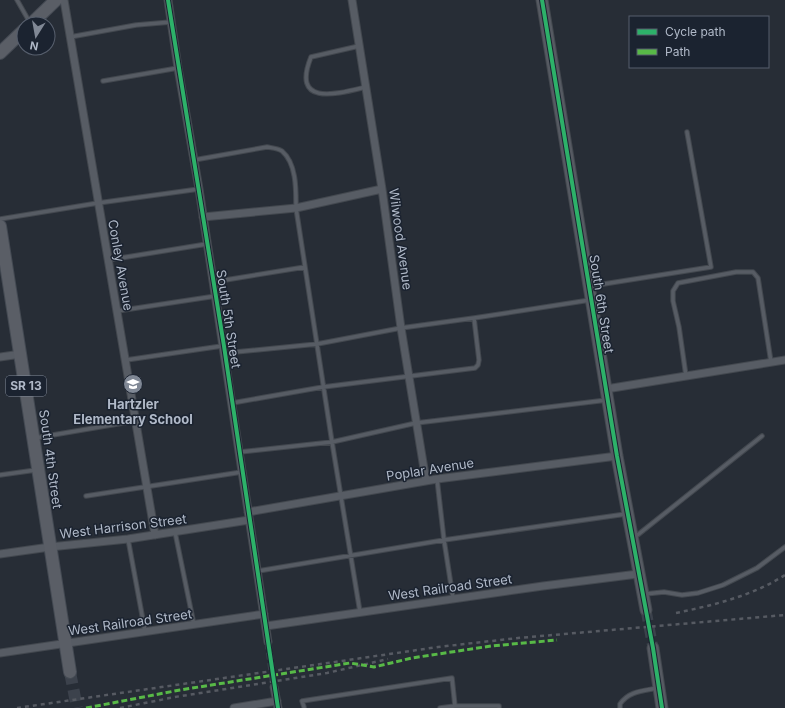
<svg xmlns="http://www.w3.org/2000/svg" width="785" height="708" font-family="Inter,sans-serif">
  <style>
    .lines { fill: none; stroke-linecap: round; stroke-linejoin: round }
    .street-tunnel { stroke: #3c424c; stroke-width: 7; stroke-dasharray: 7 3.5; stroke-linecap: butt }
    .secondary-tunnel { stroke: #3c424c; stroke-width: 11; stroke-dasharray: 11 5.5; stroke-linecap: butt }
    .primary-tunnel { stroke: #3c424c; stroke-width: 12; stroke-dasharray: 12 6; stroke-linecap: butt }
    .lane-casing { stroke: #43484f; stroke-width: 5.5 }
    .street-casing { stroke: #43484f; stroke-width: 9 }
    .secondary-casing { stroke: #43484f; stroke-width: 13 }
    .primary-casing { stroke: #444a53; stroke-width: 14 }
    .lane { stroke: #575c64; stroke-width: 3.5 }
    .street { stroke: #575c64; stroke-width: 7 }
    .secondary { stroke: #565a62; stroke-width: 11 }
    .primary { stroke: #5a5e66; stroke-width: 12 }
    .rail { stroke: #565a62; stroke-width: 2.5; stroke-dasharray: 4 4; stroke-linecap: butt }
    .quiet { stroke: #58b947; stroke-width: 3; stroke-dasharray: 6 3; stroke-linecap: butt }
    .cycleway-casing { stroke: #1b2330; stroke-width: 6 }
    .cycleway { stroke: #2db169; stroke-width: 4 }
    .labels { text-anchor: middle; stroke-width: 3; stroke-linejoin: round; paint-order: stroke }
    .shield { fill: #1b2330; stroke: #838c9a; stroke-width: 1 }
    .shield-label { font-size: 12px; font-weight: bold; fill: #b0b9c8 }
    .street-label { font-size: 13px; fill: #b0b9c8; stroke: #1b2330 }
    .poi-label { font-size: 13px; font-weight: bold; fill: #b0b9c8; stroke: #1b2330 }
  </style>
  <rect width="100%" height="100%" fill="#272d36"/>
  <g class="lines">
    <path class="street-tunnel" d="M268,642l6,45"/>
    <path class="secondary-tunnel" d="M646,610l7,38"/>
    <path class="primary-tunnel" d="M70,672l7,36"/>
    <defs>
      <path id="lane" d="M17,0l12,21
        M70,37l66,-12 35,-3
        M359,46l-48,11c-20,50 26,37 55,30
        M103,81l75,-13
        M194,160l73,-13c5,1 10,1 15,4 15,13 14,40 14,57l36,234 28,170
        M0,219l98,-16 101,-14
        M108,260l99,-16
        M213,282l92,-15
        M591,286l120,-19 -24,-135
        M117,311l99,-15
        M225,353l92,-9 84,-16 73,-10 116,-18
        M126,360l96,-14
        M686,376l-7,-49 -6,-26v-10l5,-8 58,-11h17l5,6 13,84
        M232,403l91,-16 152,-19 3,-3 1,-5 -5,-42
        M35,438l100,-17
        M240,452l92,-10 84,-19 191,-23
        M0,475l36,-5
        M437,479l7,61 9,58
        M86,496l156,-24
        M175,532l19,93
        M635,537l127,-101
        M128,539l17,92
        M258,571l186,-31 182,-26
        M645,594l19,-2 18,3 16,-2 25,-8 34,-17 28,-21
        M455,706h44v2
        M304,707l-2,-6 150,-23 3,28 -15,2
        M620,708v-4c9,-13 23,-13 38,-16"/>
      <path id="street" d="M64,0l91,535
        M168,0l10,68 21,121 69,453
        M352,0l30,189 19,139 25,153
        M203,217l93,-9 86,-19
        M0,357l21,-3
        M606,389l179,-29
        M248,512l189,-33 180,-23
        M0,554l50,-7 78,-8 121,-19
        M266,626l277,-40 95,-12
        M0,653l264,-39
        M274,687l4,21
        M234,708l43,-7"/>
      <path id="secondary" d="M542,0l75,456 29,154
        M653,648l9,60"/>
      <path id="primary" d="M31,24l25,-24
        M0,53l24,-23
        M0,226l70,446"/>
    </defs>
    <use href="#lane" class="lane-casing"/>
    <use href="#street" class="street-casing"/>
    <use href="#secondary" class="secondary-casing"/>
    <use href="#primary" class="primary-casing"/>
    <use href="#lane" class="lane"/>
    <use href="#street" class="street"/>
    <use href="#secondary" class="secondary"/>
    <use href="#primary" class="primary"/>
    <path class="rail" d="M676,613c38,-8 76,-17 109,-38
      M17,708l421,-61 80,-9 267,-23
      M120,708l55,-11 152,-24 61,-14"/>
    <path class="quiet" d="M86,708l94,-18 170,-27 24,4 38,-9 79,-12 66,-6"/>
    <defs>
      <path id="cycleway" d="M168,0l56,346 54,362
        M542,0l75,456 36,192 9,60"/>
    </defs>
    <use href="#cycleway" class="cycleway-casing"/>
    <use href="#cycleway" class="cycleway"/>
  </g>
  <defs>
    <symbol id="school-disc" viewBox="-11 -11 22 22"><circle r="9.5" fill="#808895" stroke="#1b2330"/><path d="M0-5L7-2L0 1L-7-2ZM-4 1L0 2.5L4 1V4Q0 6-4 4Z" fill="#fff"/></symbol>
  </defs>
  <g fill-rule="evenodd">
    <use href="#school-disc" x="122" y="373" width="22" height="22"/>
  </g>
  <g class="labels">
    <rect class="shield" x="6" y="376" width="40" height="20" rx="3"/>
    <g class="shield-label">
      <text x="26" y="390">SR 13</text>
    </g>
    <g class="street-label">
      <text transform="translate(401 239) rotate(82)" y="5">Wilwood Avenue</text>
      <text transform="translate(121 265) rotate(80)" y="5">Conley Avenue</text>
      <text transform="translate(602 304) rotate(81)" y="5">South 6th Street</text>
      <text transform="translate(229 319) rotate(81)" y="5">South 5th Street</text>
      <text transform="translate(51 459) rotate(82)" y="5">South 4th Street</text>
      <text transform="translate(430 469) rotate(-9)" y="5">Poplar Avenue</text>
      <text transform="translate(123 526) rotate(-7)" y="5">West Harrison Street</text>
      <text transform="translate(450 587) rotate(-8)" y="5">West Railroad Street</text>
      <text transform="translate(130 622) rotate(-8)" y="5">West Railroad Street</text>
    </g>
    <g class="poi-label">
      <text x="133" y="409">Hartzler<tspan x="133" dy="15">Elementary School</tspan></text>
    </g>
  </g>
  <rect x="629" y="16" width="140" height="52" fill="#1b2330" stroke="#575f6d"/>
  <rect x="637" y="29" width="20" height="6" fill="#2db169" stroke="#575f6d"/>
  <text x="665" y="36" font-size="12" fill="#b0b9c8">Cycle path</text>
  <rect x="637" y="49" width="20" height="6" fill="#58b947" stroke="#575f6d"/>
  <text x="665" y="56" font-size="12" fill="#b0b9c8">Path</text>
  <g transform="translate(36 36) rotate(191)"><circle r="19" fill="#1b2330" stroke="#575f6d"/>
  <path d="M0-3L7 15L0 10L-7 15Z" fill="#808895"/>
  <text y="-6" font-size="11" font-weight="bold" text-anchor="middle" fill="#b0b9c8">N</text>
  </g>
</svg>
